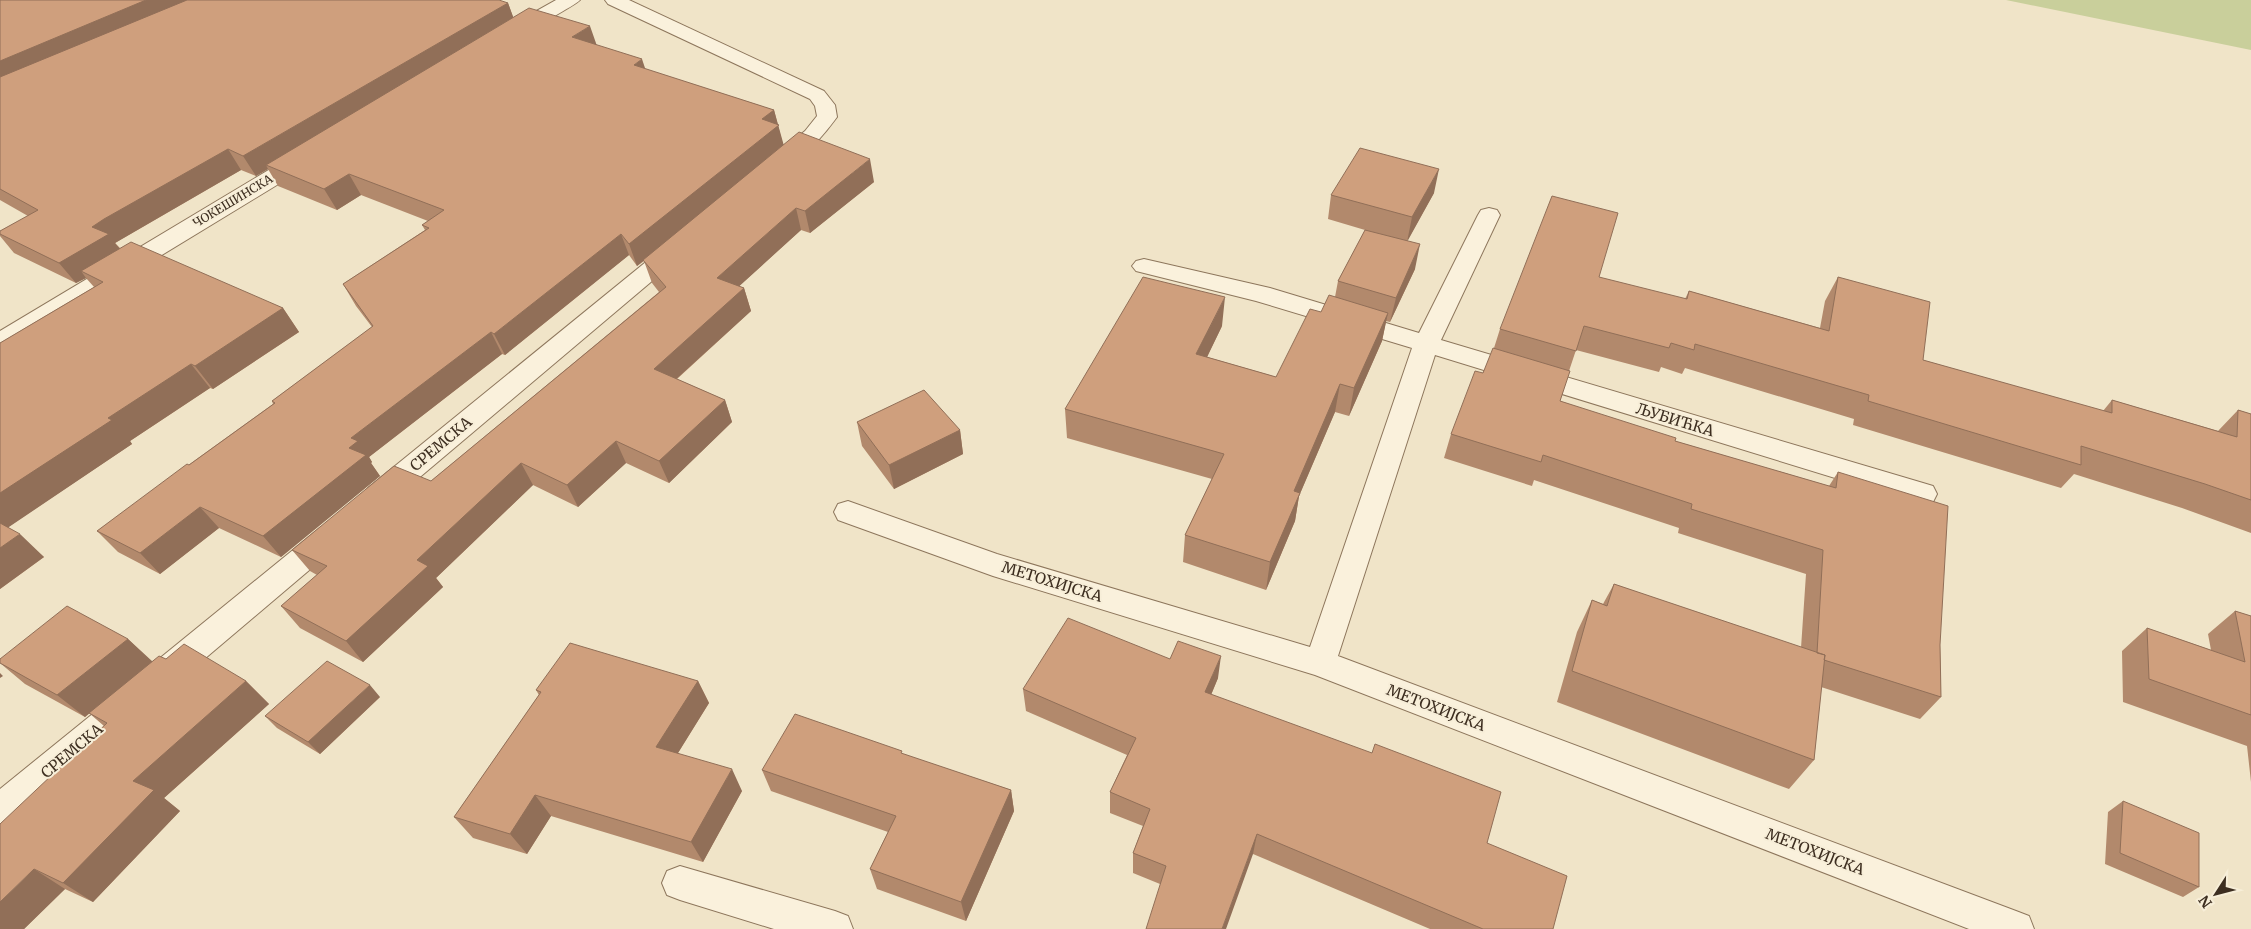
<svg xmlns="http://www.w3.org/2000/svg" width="2251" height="929" font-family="Merriweather,serif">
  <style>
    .green { fill: #c9cf9b }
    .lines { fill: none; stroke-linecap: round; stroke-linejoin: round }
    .minor-casing { stroke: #8d765c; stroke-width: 2 }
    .minor { fill: #faf1dc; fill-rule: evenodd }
    .wall { fill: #b2896c }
    .shaded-wall { fill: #916f58 }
    .building { fill: #cf9f7d; stroke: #916f58 }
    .labels { text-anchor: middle; stroke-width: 4; stroke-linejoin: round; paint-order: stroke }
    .far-street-label { font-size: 12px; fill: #3d2e20; stroke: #f7eed8 }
    .street-label { font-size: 15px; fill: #3d2e20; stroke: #f7eed8 }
  </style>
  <rect width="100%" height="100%" fill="#f0e4c8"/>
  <path class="green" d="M2006,0h245v50z"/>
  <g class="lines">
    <defs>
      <path id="minor" d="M556,0h24c-4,5 -51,30 -60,36l-7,2 -7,-2 -2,-4 2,-4z
        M605,0h24l195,91 11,14 2,12c-10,14 -32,40 -47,48 -5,3 -10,2 -16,1l-3,-5 3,-5 31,-25 12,-15 -2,-10 -5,-7 -202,-95z
        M305,152l8,1 3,5 -3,5 -304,185 -9,2v-19l297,-178z
        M1489,208l8,2 3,5 -59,125 482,143 10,3 4,8 -4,8 -10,3 -488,-150 -97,301 678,255 13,5 5,13h-65l-654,-254 -322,-99 -155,-56 -4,-8 4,-8 10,-3 149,53 313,93 102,-299 -156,-47 -120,-30 -4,-5 4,-5 8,-2 126,29 149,45 59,-118 3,-5z
        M676,242l8,2 4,5 -4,5 -296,250 -10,3 -10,-3 -4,-8 4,-8 300,-244z
        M330,525l10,3 4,8 -4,8 -164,139 -11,4 -11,-4 -5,-10 5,-10 166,-135z
        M132,687l11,4 5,10 -5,10 -131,110 -12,5v-37l121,-98z
        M680,866l155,45 13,5 5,13h-79l-94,-29 -13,-5 -5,-12 5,-12z"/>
    </defs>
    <use href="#minor" class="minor-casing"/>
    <use href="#minor" class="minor"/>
  </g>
  <path class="wall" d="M0,0l508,3 5,14 83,28 49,24 129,41 9,35 91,37 -64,51 -9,-3 -62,56 5,2 7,23 -74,68 48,21 7,22 -63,61 -43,-20 -48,44 -45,-22 -97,93 7,9 -80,75 -63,-34 -19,-22 36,-31 -7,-4 -18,-21 139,-69 228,-189 -7,-9 -8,-22 -7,5 -8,-11 -124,100 -3,-1 -133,103 3,5 -1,1 9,13 -99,81 -62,-29 -59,46 -42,-22 -21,-21 176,-127 -1,-3 100,-74 -16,-21 -13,-22 82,-54 -3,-5 6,-4 -67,-26 -24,15 -59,-24 -10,-17 -12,7 -15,-6 -126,73 5,5 163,60 16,24 -86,57 -3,-1 -80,53 2,3 -124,83 36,30 -44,32v-246l94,-56 -8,-9 -10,5 -62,-30 -14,-17v-5l28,-15 -28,-16z
    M1434,193l-27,48 8,28 -25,53 -4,-1 -4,20 -33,75 -14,-4 -36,84 -4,25 -29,69 -83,-28 2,-27 27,-56 -145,-41 -2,-29 157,-83 -15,31 69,20 45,-65 14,-15 3,-16 27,-51 -37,-11 3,-24z
    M1838,277l85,83 180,51 9,-11 106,31 20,-21 13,4v119l-69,-25 -108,-34 -13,14 -208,-63 1,-6 -169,-51 -3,6 -21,-7 -2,5 -83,-22 -7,21 -9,30 115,40 154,45 9,-14 102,173 1,52 -21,22 -99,-32 -7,73 -25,29 -232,-87 20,-70 15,-32 11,4 11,-20 187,64 5,-74 -128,-41 1,-5 -145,-48 -2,6 -88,-28 7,-24 32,-61 11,-25 6,-19 185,-30 4,-8 131,37 5,-27z
    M857,422l103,8 3,24 -69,35 -32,-43z
    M2235,611l16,5v166l-4,-36 -124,-44 -1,-51 25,-23 64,22 -3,-16z
    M128,639l24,23 14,-3 80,22 23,23 -105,94 16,13 -87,91 -28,-13 -41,40h-24l104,-203 -15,-13 -4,4 -60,-33 -25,-21v-4z
    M1170,659l48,19 -7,17 276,148 66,86h-123l-177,-75 -93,30 -27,-11v-20l10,-27 -33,-13v-21l17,-37 -101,-44 -3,-22z
    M698,681l11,22 -31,50 64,38 -39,71 -152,-46 -24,38 -54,-16 -19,-21 85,-122 -3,-5z
    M380,697l-60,57 -43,-26 -12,-12z
    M903,754l108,36 3,21 -48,110 -89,-32 -7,-20 18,-37 -117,-41 -9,-21z
    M2123,801l76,86 -16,10 -78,-33 3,-52z"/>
  <path class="shaded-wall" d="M146,0h58l-204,87v-26z
    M508,3l7,19 -249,143 2,4 -12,7 -13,-20z
    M590,26l7,20 -25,-9z
    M642,59l7,21 -15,-15z
    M774,110l10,36 -147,120 -8,-22 133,-125z
    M228,149l13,21 -126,73 10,12 -44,16 5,7 -10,5 -17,-20 33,-36 12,-8z
    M870,159l4,23 -64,51 -5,-22z
    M1439,169l-5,24 -27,49 5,-25z
    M349,174l12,21 -24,15 -13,-21z
    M796,208l5,22 -77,70 -7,-22z
    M621,234l8,21 -124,100 -11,-21z
    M1420,244l-5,25 -25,53 6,-24z
    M744,288l7,23 -88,80 -9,-22z
    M1225,297l-3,29 -27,56 1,-28z
    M283,308l16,24 -86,57 -18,-23z
    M1388,313l-6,28 -33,75 5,-28z
    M491,332l11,22 -133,103 3,5 -1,1 9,13 -99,81 -18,-21 86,-88 2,-10z
    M191,364l19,24 -80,53 2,3 -132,89v-40l108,-75z
    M1340,384l-5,28 -36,84 -4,25 -29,69 4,-28 24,-71z
    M725,400l7,22 -63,61 -10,-22z
    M960,430l3,24 -69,35 -5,-24z
    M616,441l10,22 -48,44 -11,-22z
    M521,463l12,22 -97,93 7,9 -80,75 -17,-21 71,-81z
    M200,507l19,21 -59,46 -20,-21z
    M20,534l24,23 -44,32v-41z
    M128,639l25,23 -68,55 -28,-22z
    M1221,656l-3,22 -15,36 2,-22z
    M0,673l3,3 -3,2z
    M246,681l23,23 -105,94 16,13 -87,91 -30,-19 70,-102z
    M698,681l11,22 -41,66 -12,-22z
    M370,685l10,12 -60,57 -12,-12z
    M732,769l10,22 -39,71 -12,-20z
    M1011,790l3,21 -48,110 -5,-19z
    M535,795l16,21 -24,38 -17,-20z
    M1257,834l-4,20 -27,75h-4z
    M34,869l31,20 -41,40h-24v-27z"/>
  <path class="building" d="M0,0h146l-146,61z
    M187,0h312l9,3 -265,153 -15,-7 -124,70 -12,8 17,7 -50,29 -59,-29v-3l38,-21 -38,-21v-112z
    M529,8l61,18 -18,11 70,22 -8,6 140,45 -12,9 17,6 -150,119 -8,-10 -127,100 -3,-2 -140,106 7,3 -9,7 17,7 -103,81 -63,-29 -60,46 -43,-22 90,-67 2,1 86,-62 -3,-2 101,-75 -30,-42 86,-56 -7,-3 22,-15 -95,-36 -25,15 -58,-24z
    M799,132l71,27 -65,52 -9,-3 -79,70 27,10 -90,81 71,31 -66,61 -43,-20 -49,44 -46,-22 -104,97 11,6 -82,75 -65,-35 46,-40 -35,-16 102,-84 37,15 235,-194 -23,-27z
    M1360,148l79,21 -27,48 -81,-22z
    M1552,196l66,17 -19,64 88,22 2,-8 140,40 9,-54 92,25 -7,58 189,53v-13l125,37 1,-27 13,4v86l-46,-16 -124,-38v19l-213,-64 1,-6 -174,-51 -1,6 -23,-7 -2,5 -85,-22 -8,25 -76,-22z
    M1365,230l55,14 -24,54 -58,-17z
    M131,242l152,66 -88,58 -4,-2 -83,54 4,2 -112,73v-150l103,-61 -22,-11z
    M1143,277l82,20 -29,57 80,23 34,-68 11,3 8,-17 59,18 -34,75 -14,-4 -46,107 6,2 -30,69 -85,-27 39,-81 -159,-45z
    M1493,348l77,23 -10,30 116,37 -1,3 161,47 2,-16 110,34 -8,139 1,52 -117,-37 1,-5 -8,-2 6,-103 -132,-41 1,-5 -149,-49 -2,7 -90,-28 24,-63 8,2z
    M924,390l36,40 -71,35 -32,-43z
    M0,523l20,11 -20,14z
    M1614,584l211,71 -11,105 -242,-89 20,-71 15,6z
    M67,606l61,33 -71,56 -57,-32v-4z
    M2235,611l16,5v99l-102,-36 -2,-51 98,34z
    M1068,618l102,41 8,-18 43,15 -16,36 167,61 3,-9 126,48 -14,51 80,33 -14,53h-70l-226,-95 -35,95h-76l20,-63 -33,-13 17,-44 -40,-17 26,-54 -113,-49z
    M570,643l128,38 -42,66 76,22 -41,73 -156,-47 -25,39 -56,-17 87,-125 -5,-2z
    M184,644l62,37 -113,100 21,9 -91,93 -29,-14 -34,33v-78l107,-101 -18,-10 70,-57 7,3z
    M327,661l43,24 -62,57 -43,-26z
    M795,714l107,37 -1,2 110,37 -50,112 -91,-33 26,-53 -134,-46z
    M2123,801l76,32v54l-79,-34z"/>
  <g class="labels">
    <g class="far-street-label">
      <text transform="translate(233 201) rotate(-31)" y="4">ЧОКЕШИНСКА</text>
    </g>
    <g class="street-label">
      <text transform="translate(1675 420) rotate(17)" y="5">ЉУБИЋКА</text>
      <text transform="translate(441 444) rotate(-40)" y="5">СРЕМСКА</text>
      <text transform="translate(1052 582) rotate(17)" y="5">МЕТОХИЈСКА</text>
      <text transform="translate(1436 708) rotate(21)" y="5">МЕТОХИЈСКА</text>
      <text transform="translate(72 751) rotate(-40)" y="5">СРЕМСКА</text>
      <text transform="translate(1815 852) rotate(21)" y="5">МЕТОХИЈСКА</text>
    </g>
  </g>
  <g transform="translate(2216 894) rotate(234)" stroke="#f7eed8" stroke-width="4" paint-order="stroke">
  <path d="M0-4L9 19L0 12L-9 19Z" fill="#3d2e20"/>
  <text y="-8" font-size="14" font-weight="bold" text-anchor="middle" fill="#3d2e20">N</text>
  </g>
</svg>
